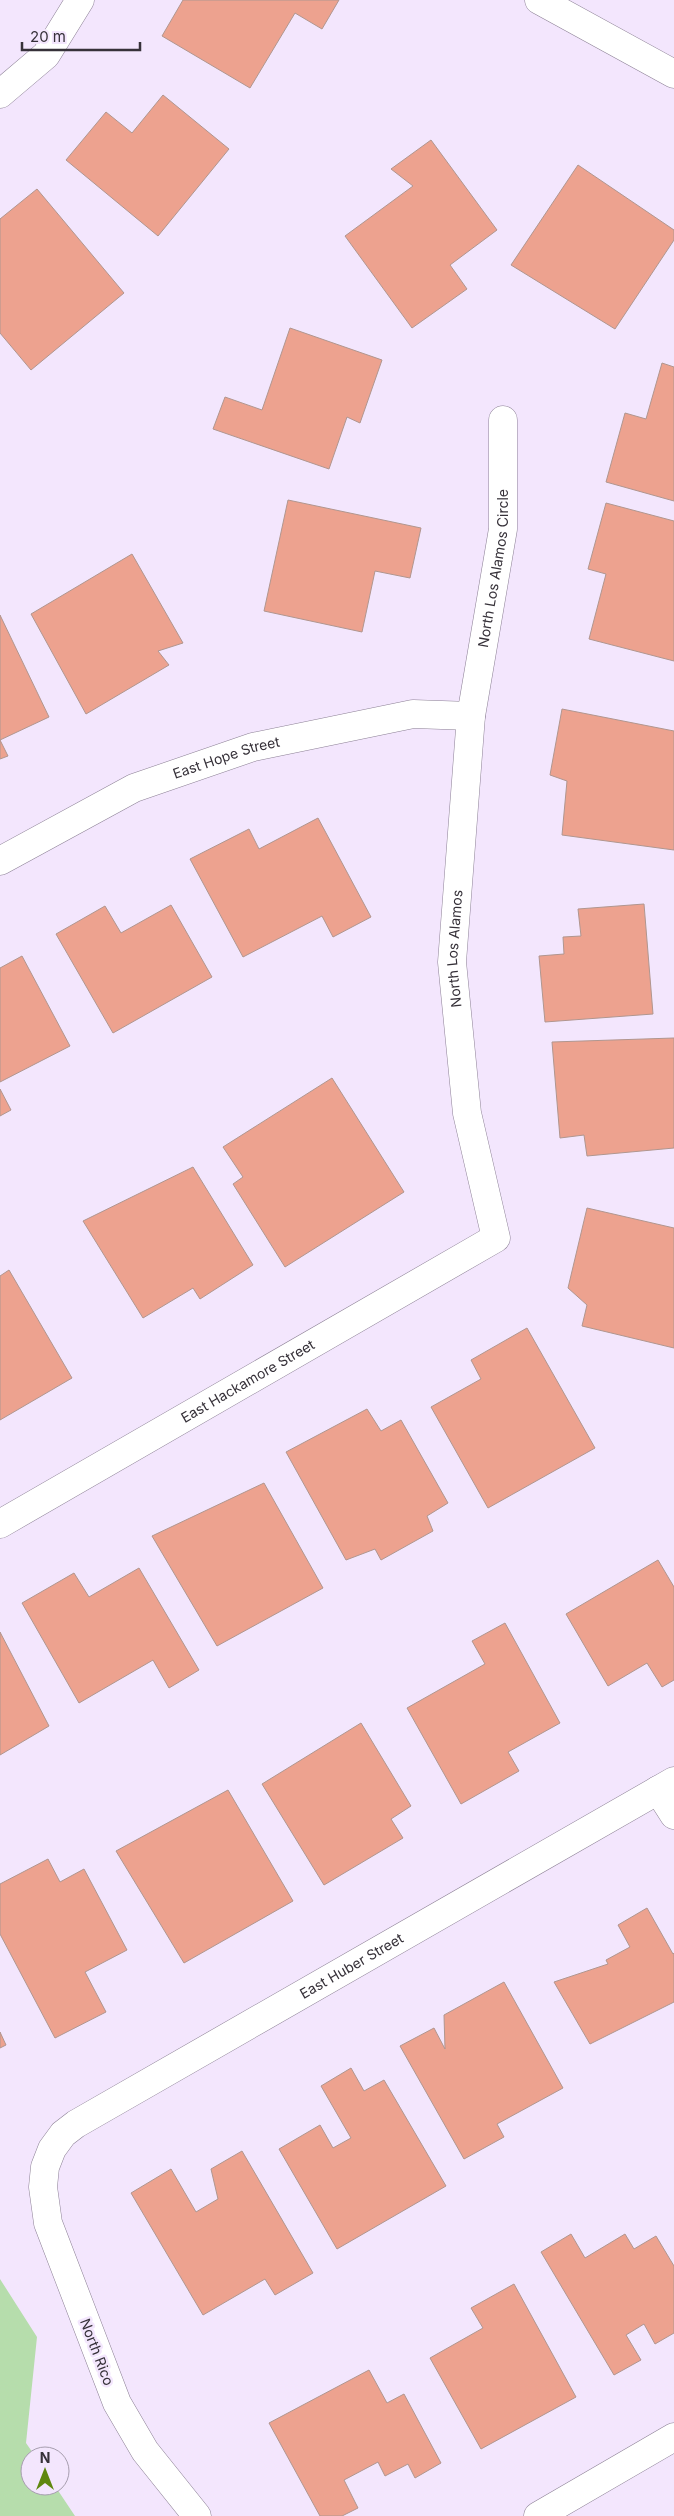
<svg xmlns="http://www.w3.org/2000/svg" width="674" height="2516" font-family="Inter,sans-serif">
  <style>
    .green { fill: #b6ddac }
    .building { fill: #eda28f; stroke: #b0968f }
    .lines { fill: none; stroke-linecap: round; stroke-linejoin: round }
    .street-casing { stroke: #8c8095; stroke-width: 29 }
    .street { stroke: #fff; stroke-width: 28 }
    .labels { text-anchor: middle; stroke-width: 5; stroke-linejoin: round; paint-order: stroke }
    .street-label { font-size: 14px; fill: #363139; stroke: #f3e6fd }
  </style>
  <rect width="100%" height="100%" fill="#f3e6fd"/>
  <path class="green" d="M0,2279l37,58 -11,106 9,13h-5v30h25l20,30h-75z"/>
  <path class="building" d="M183,0h156l-17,29 -27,-16 -45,75 -88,-52z
    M163,95l66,54 -71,87 -92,-76 40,-48 26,21z
    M431,140l66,90 -47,35 17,24 -55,39 -67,-92 68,-50 -22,-17z
    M578,165l96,65v10l-59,89 -104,-64z
    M37,189l87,104 -93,77 -31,-37v-114z
    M290,328l92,32 -22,63 -13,-6 -18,52 -116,-40 12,-32 37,13z
    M662,363l12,4v134l-68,-19 19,-69 21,6z
    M288,500l133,28 -11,50 -35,-7 -13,61 -98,-21z
    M606,503l68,18v140l-85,-22 17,-65 -18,-5z
    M132,554l51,89 -25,8 11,14 -83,49 -55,-100z
    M0,615l49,102 -49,23 8,16 -8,3z
    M562,709l112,22v119l-112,-15 5,-54 -17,-6z
    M318,818l53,99 -38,20 -11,-21 -79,41 -53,-98 59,-30 10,20z
    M644,904l9,110 -108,8 -6,-66 25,-2 -1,-17 18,-1 -3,-27z
    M171,905l41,72 -99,56 -57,-99 49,-28 16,27z
    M22,956l48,90 -70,36v-114z
    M674,1038v110l-87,8 -3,-21 -24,3 -8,-96z
    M332,1078l72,114 -119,75 -52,-83 10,-7 -20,-30z
    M0,1089l11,21 -11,6z
    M193,1167l60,98 -53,34 -7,-11 -50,30 -60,-97z
    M587,1208l87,20v120l-92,-22 5,-21 -19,-17z
    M9,1270l63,108 -72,42v-144z
    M527,1328l68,120 -107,60 -57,-101 50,-28 -10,-19z
    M367,1409l14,22 20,-11 47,83 -21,13 6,15 -52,29 -6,-11 -29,11 -60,-108z
    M264,1483l59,105 -106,58 -65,-110z
    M658,1560l16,27v93l-12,7 -15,-24 -39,23 -42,-72z
    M139,1568l60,102 -30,18 -16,-28 -74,43 -57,-100 52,-30 15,24z
    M505,1623l55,100 -52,29 11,19 -58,33 -54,-96 78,-44 -13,-23z
    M0,1632l49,94 -49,29z
    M361,1723l50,83 -20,13 12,19 -79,47 -62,-101z
    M228,1790l65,111 -109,62 -68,-112z
    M48,1859l12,23 24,-13 43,81 -42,22 21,40 -51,26 -55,-104v-50z
    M647,1908l26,46 1,-1v49l-84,42 -36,-62 54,-18 -2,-4 24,-13 -12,-22z
    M504,1982l59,106 -66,36 7,13 -40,22 -64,-113 34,-18 11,21 -1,-34z
    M0,2032l6,13 -6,3z
    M351,2068l13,23 20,-11 62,106 -109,63 -58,-100 41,-24 13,23 18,-10 -30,-52z
    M242,2151l71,122 -38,22 -10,-16 -62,36 -72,-122 40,-24 25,43 22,-13 -7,-30z
    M571,2234l14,24 40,-24 9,15 22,-13 18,30v67l-19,11 -11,-20 -18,11 15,25 -27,15 -73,-123z
    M514,2284l62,113 -95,52 -51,-91 53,-30 -12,-20z
    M369,2370l18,33 17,-9 37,69 -26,15 -7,-14 -23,12 -7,-14 -34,18 14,28 -16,8h-22l-51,-93z"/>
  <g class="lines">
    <defs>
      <g id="street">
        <path d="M539,0l135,74"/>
        <path d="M0,94l46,-39 34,-55"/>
        <path id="s1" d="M0,861l134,-73 119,-41 160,-33 58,2"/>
        <path id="s2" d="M0,1524l496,-286 -29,-125 -15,-151 19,-246 32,-187v-109"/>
        <path d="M658,1790l16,25"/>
        <path id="s3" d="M197,2516l-52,-65 -28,-48 -69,-180 -5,-36 2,-20 7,-18 11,-15 13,-10 598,-343"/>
        <path d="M538,2516l136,-79"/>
      </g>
    </defs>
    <use href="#street" class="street-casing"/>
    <use href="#street" class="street"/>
  </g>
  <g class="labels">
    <g class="street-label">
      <text dy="5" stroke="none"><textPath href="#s2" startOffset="1249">North Los Alamos Circle</textPath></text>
      <text dy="5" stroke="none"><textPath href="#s1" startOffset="250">East Hope Street</textPath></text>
      <text dy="5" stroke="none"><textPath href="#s2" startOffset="866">North Los Alamos</textPath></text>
      <text dy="5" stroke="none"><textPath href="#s2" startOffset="286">East Hackamore Street</textPath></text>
      <text dy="5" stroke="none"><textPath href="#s3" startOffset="760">East Huber Street</textPath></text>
      <text transform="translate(97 2352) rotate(69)" y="5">North Rico</text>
    </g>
  </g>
  <g transform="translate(45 2471)"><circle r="24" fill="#f3e6fd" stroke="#a79eaf"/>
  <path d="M0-4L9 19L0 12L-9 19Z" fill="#5f870f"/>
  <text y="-8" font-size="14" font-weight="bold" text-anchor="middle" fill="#363139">N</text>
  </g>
  <path d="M22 42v8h118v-8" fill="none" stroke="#363139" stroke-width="2.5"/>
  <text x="30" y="42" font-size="15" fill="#363139" stroke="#f3e6fd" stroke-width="4" paint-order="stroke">20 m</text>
</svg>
